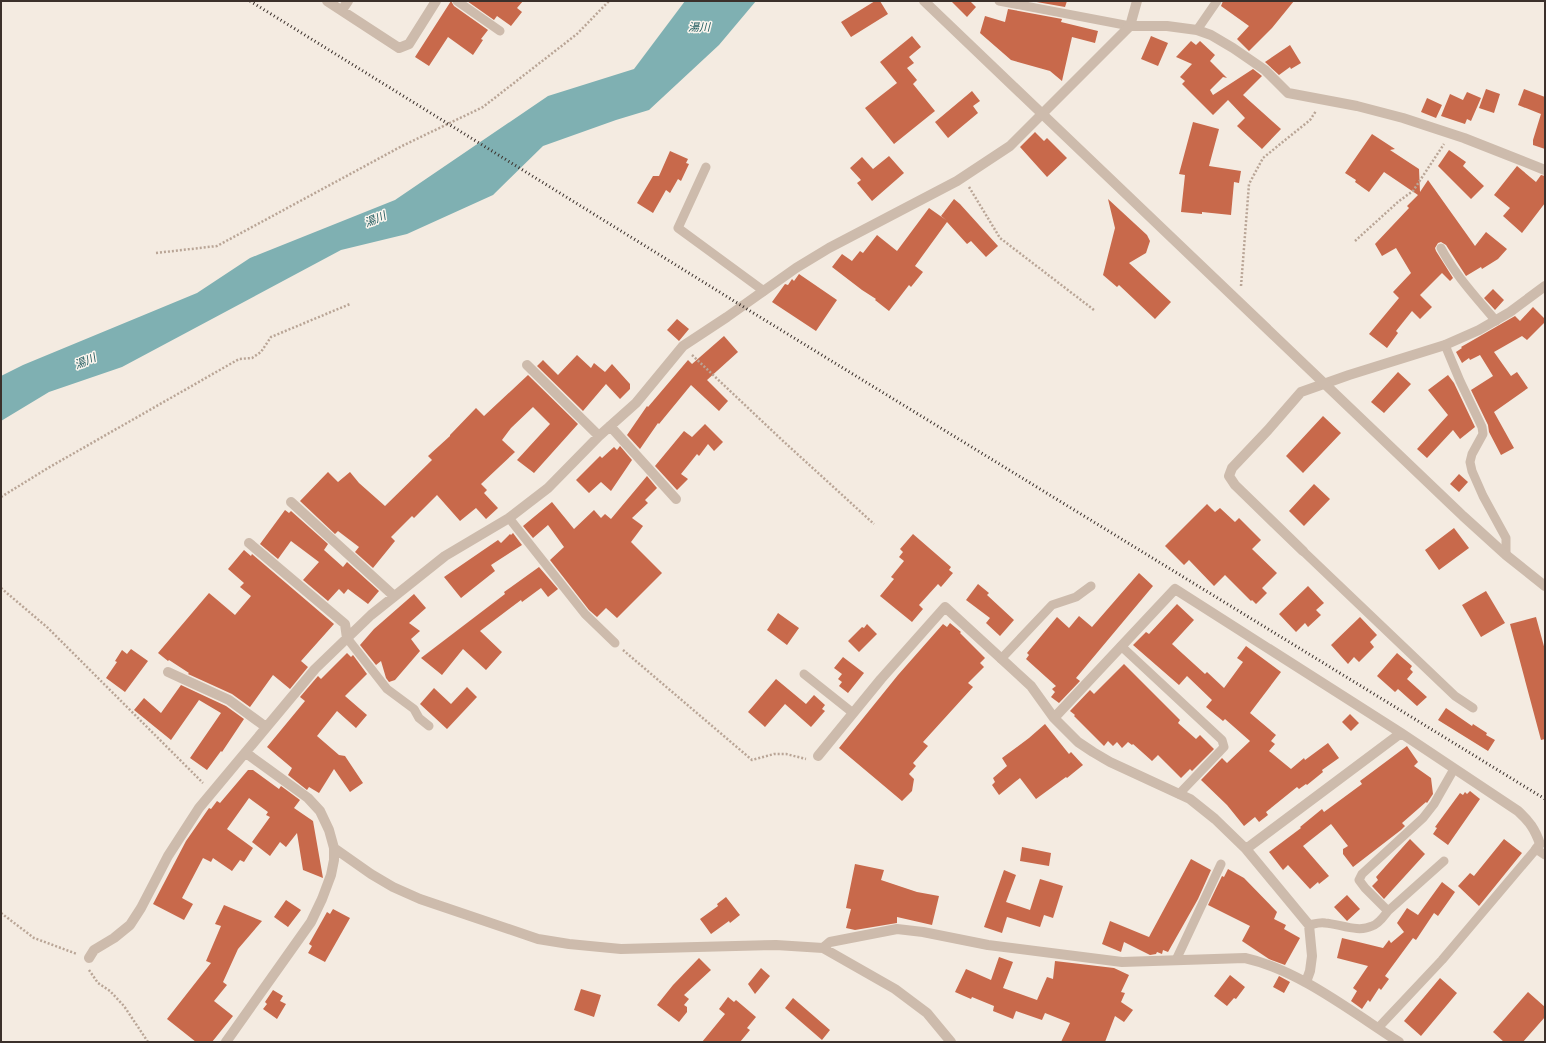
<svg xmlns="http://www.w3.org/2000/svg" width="1546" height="1043" font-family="Roboto,'Noto Sans JP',sans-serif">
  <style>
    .water { fill: #7fb0b2 }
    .building { fill: #c8694b }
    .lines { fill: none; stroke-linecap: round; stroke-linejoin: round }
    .path { stroke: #b9a596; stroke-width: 2.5; stroke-dasharray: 2 2; stroke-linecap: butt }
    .service { stroke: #cdbbac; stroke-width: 9 }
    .minor { stroke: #cdbbac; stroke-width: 10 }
    .tertiary { stroke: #cdbbac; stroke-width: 10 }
    .rail { stroke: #3b302b; stroke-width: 3; stroke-dasharray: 1 3; stroke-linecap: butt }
    .labels { text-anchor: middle; stroke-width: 3; stroke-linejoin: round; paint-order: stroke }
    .water-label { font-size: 11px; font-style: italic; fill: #1f5a5e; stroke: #fbf5ee }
  </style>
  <rect width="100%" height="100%" fill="#f4ebe1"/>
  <path class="water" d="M685,1h71l-37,44 -70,65 -33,10 -73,26 -50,49 -86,39 -66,16 -219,117 -73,25 -48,29v-45l22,-11 174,-72 53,-35 145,-58 153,-104 86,-27z"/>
  <path class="building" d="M451,1l3,5 34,24 -7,9 2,1 -10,15 -25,-18 -19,29 -14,-9z
    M467,1h56l-6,7 5,4 -11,14 -14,-10 -3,4z
    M875,1h5l8,13 -37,23 -10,-15z
    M951,1h19l6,6 -9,10z
    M1031,1h36l-2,6z
    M1223,1h71l-22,27 -23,23 -12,-12 12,-13 -28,-20z
    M1008,9l54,10 -1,3 37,9 -3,12 -23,-6 -10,44 -12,-10 -39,-11 -31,-27 5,-17 20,6z
    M912,36l9,11 -12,10 5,6 -7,5 10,12 -4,4 22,27 -41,33 -29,-36 32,-25 -17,-21z
    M1151,36l17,7 -10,23 -17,-7z
    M1191,41l5,4 4,-4 15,14 -5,6 17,17 -4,-1 -13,13 3,5 40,-26 9,7 -19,19 38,34 -19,20 -25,-23 8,-8 -17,-18 -15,15 -31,-31 3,-3 -5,-4 12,-13 -16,-7z
    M1290,45l11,18 -10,6 -1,-2 -11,8 -14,-13z
    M1486,89l14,5 -6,19 -15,-5z
    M1524,89l21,8v52l-12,-4v-5l8,-26 -23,-9z
    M972,91l8,10 -7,5 5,7 -30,25 -13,-16z
    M1467,92l14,6 -10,23 -4,-2 -2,5 -24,-8 9,-22 13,6z
    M1427,98l15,7 -6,13 -15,-6z
    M1193,122l26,7 -10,37 32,5 -2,12 -5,-1 -3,33 -29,-3v2l-21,-2 4,-37 -6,-1z
    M1035,132l9,9 3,-3 20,20 -20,19 -27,-30z
    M1372,134l23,15 -5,1 29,19 1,23 8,-12 47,66 11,-14 21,17 -9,10 -16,10 -1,-2 -15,9 -20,-31 -5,-3 -3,1 -3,5 1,3 17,27 -3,3 -8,-8 -22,22 12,12 -12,12 -8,-8 -16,20 2,2 -11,15 -18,-14 30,-36 -6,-6 18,-19 -15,-25 -14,8 -7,-12 34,-36 -2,-2 11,-11 -34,-23 -15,20 -14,-10 1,-2 -11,-7z
    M1449,150l17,12 -3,4 21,20 -13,13 -33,-33z
    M670,151l18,8 -2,4 3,1 -8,17 -3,-2 -8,14 -4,-3 -13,23 -16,-10 16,-27h6z
    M889,156l15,17 -32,28 -15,-18 4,-3 -11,-12 12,-11 11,12z
    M1517,166l19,16 5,-7 4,1v27l-23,30 -19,-17 7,-8 -16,-13z
    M954,199l6,5 38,42 -12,11 -15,-16 -4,3 -20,-22 -32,44 8,6 -12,15 -2,-2 -20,26 -14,-11 1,-1 -14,-9 -30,-23 10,-13 10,7 8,-10 3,2 14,-18 20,16 32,-43 17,12 -5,-4z
    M1108,199l39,36 3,6 -4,12 -17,10 42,39 -16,17 -36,-34 -2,2 -14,-12 12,-47z
    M799,274l38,26 -21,31 -44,-29 13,-18 3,1 4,-6 2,2z
    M1493,289l11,11 -9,10 -11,-12z
    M1533,307l12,12v3l-18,18 -5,-4 -28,16 17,24 6,-4 11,16 -34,24 20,36 -13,7 -12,-23 -1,-7 -17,-35 22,-14 -13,-21 -10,5 -1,-2 -7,5 -6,-11 6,-4 -1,-1 54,-31 5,5z
    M677,319l12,10 -10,12 -12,-11z
    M724,336l14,16 -31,28 21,21 -9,10 -28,-26 -32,39 -1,-1 -18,26 -13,-14 20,-29 1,1 40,-47 4,4z
    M577,355l14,13 3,-5 11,9 7,-8 18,20v5l-10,10 -14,-15 -23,27 -46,-45 6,-6 15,15z
    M1398,372l13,12 -27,29 -13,-11z
    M528,375l50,49 -44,49 -17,-13 33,-36 -17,-17 -22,21 -9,12 13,12 -34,32 6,6 -3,3 14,15 -12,11 -10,-11 -16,13 -23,-26 -23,23 -2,-2 -21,21 4,4 -22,27 -18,-16 4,-5 -21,-16 -3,3 -35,-33 28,-29 10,10 12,-10 9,11 26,23 47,-46 -4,-4 22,-20v-1l26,-27 8,8z
    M1448,375l6,8 21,44 -15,12 -7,-9 -26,28 -10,-9 31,-34 -20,-25z
    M1323,416l18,17 -38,40 -17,-17z
    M705,424l18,18 -9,9 -6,-7 -9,12 -2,-2 -16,20 7,5 -11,11 -22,-24 29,-35 8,6z
    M620,446l12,14 -21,31 -10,-9 -12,11 -13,-13 24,-24 2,2 12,-11 3,3z
    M1459,474l9,8 -9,10 -9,-8z
    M647,476l10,12 -12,12 3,3 -16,15 11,8 -12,16 31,31 -45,45 -11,-10 -9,9 -8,-7 -39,-50 14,-13 -16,-22 -15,13 -10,-12 29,-24 22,27 20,-19 7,8 4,-4 6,5z
    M1314,484l16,15 -26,27 -15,-15z
    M1207,504l8,8 5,-4 15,14 4,-4 22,22 -9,9 25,24 -15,15 5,5 -11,11 -4,-4 -1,1 -26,-26 -11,11 -25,-26 -5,5 -19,-19z
    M285,510l4,3 2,-2 37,33 -4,6 19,17 4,-5 32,29 -11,13 -20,-15 -4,5 -5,-5 -11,12 -25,-21 16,-18 -28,-21 -13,18 -18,-15z
    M1454,528l15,20 -30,22 -14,-20z
    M513,533l9,12 -31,20 4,6 -34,27 -17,-21 54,-37 3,3 9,-9 1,1z
    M913,534l38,33 -2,3 4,3 -12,14 -3,-3 -19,21 4,4 -11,13 -32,-26 14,-17 -3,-2 13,-16 -5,-4 4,-5 -3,-3z
    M244,550l7,6 1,-2 82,70 -33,37 7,6 -18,22 -17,-14 -23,32 -18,-13 -44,-20 1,-1 -20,-13 -1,1 -10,-8 51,-60 26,22 16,-19 -11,-9 4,-4 -16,-14z
    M539,567l19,22 -10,8 -7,-9 -19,14 -1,-2 -41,31 22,21 -16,18 -23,-21 -21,26 -21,-17 84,-64 -1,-2z
    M1139,573l14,13 -77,92 4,3 -21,22 -8,-6 4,-5 -3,-3 4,-3 -30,-27 3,-4 -2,-2 30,-36 12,11 10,-12 13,11z
    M978,584l11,9 -2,2 27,25 -14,16 -14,-13 4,-5 -24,-18z
    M1308,586l16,17 -8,7 5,5 -13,12 -3,-4 -9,9 -17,-18z
    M1486,591l19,32 -24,14 -19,-32z
    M414,594l12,14 -17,15 11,8 -9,8 9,12 -25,29 -6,2 -3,-4 -5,-17 -5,4 -16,-20 14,-16z
    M1177,604l17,16 -22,24 33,30 2,-2 17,16 19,-26 -6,-4 9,-12 35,26 -31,41 26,22 -5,6 4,3 -6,7 22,18 13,-11 1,2 23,-17 11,15 -17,12 1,2 -16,13 -1,-1 -7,5 -2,-2 -31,25 2,3 -9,7 -4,-5 -11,9 -17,-21 -26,-25 21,-22 5,5 23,-22 -25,-22 -2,2 -17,-14 6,-7 -25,-24 -8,9 -46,-40 13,-13 3,2z
    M778,613l21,15 -12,17 -20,-15z
    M1360,617l17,18 -7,7 4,5 -15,15 -5,-5 -6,7 -17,-19z
    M1536,617l9,33v89l-4,1 -31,-116z
    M950,623l11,9 -1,1 25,25 -5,5 4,4 -16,16 5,4 -50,55 5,4 -15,17 3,3 -7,8 5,5 -2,12 -10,10 -63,-53 59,-73 45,-51 4,3z
    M867,624l10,10 -18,18 -11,-11 14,-14 2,1z
    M131,649l17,12 -23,31 -19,-14 11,-16 -2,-1 7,-11 5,4z
    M347,653l4,4 2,-2 14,19 -22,22 22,19 -11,13 -19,-17 -20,25 22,19 6,1 18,27 -13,9 -16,-23 -15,24 -10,-6 -2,3 -19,-15 4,-7 -25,-21 38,-46 -5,-4 18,-21 3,3z
    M1397,653l15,13 -2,3 3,3 -6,7 20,18 -10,9 -19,-17 -3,3 -18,-16z
    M843,657l21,16 -16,20 -9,-7 3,-4 -4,-3 4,-5 -8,-6z
    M1124,664l56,56 -2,3 18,16 4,-4 14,14 -22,22 -2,-2 -9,9 -23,-23 -6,6 -19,-17 -1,1 -4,-3 -6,6 -5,-6 -4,4 -5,-5 -4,5 -30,-30 1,-1 -5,-4 20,-21 4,4z
    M776,679l30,25 8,-9 11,10 -3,4 3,2 -14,16 -26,-23 -20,23 -17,-15z
    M181,685l45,21 18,13 -22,33 -1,-1 -14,19 -17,-12 31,-45 -22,-13 -28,40 -37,-30 10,-12 17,15z
    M467,687l10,10 -30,32 -27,-25 14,-16 17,16z
    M1446,708l26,18 1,-2 14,9 -1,2 9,5 -7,11 -50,-31z
    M1350,714l9,9 -8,8 -9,-9z
    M1045,724l24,30 2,-2 12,13 -16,13 -1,-1 -30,22 -16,-21 -21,17 -7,-10 3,-3 -2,-4 14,-12 -5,-8 27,-20z
    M1407,746l11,16 -4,4 17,12 2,16 -6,9 -1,-1 -24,21 3,3 -4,4 -48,37 -10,-13v-5l5,-3 -17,-22 -28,22 26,30 -10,8 -1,-2 -8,7 -22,-24 -5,5 -14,-18 32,-24 -1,-1 22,-18 2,3 38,-28 -2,-3z
    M248,770h5l26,19 2,-3 19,14 -6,8 19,13 10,57 -20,-8 -6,-37 -11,14 -6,-5 -10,14 -18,-14 18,-25 -4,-2 2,-3 -19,-14 -22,31 26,19 -9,14 -4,-2 -8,11 -19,-13 -2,4 -8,-4 -21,40 11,6 -9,16 -31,-16 33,-63 23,-33 2,1 6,-8 3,2z
    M1470,791l10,8 -32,46 -15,-11 4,-6 -2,-1 25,-34 3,2 2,-3 2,2z
    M1410,839l15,15 -41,45 -12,-13 6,-6 -2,-3z
    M1504,839l18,14 -43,53 -21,-20 12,-13 4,3z
    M1022,847l29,6 -2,13 -29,-5z
    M1191,859l20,11 -13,29 -30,53 -5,-2 -1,4 -5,-2 -1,2 -6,1 -26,-13 -3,10 -19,-8 8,-23 39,16z
    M855,864l29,6 -3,10 36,12 22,4 -7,29 -35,-8v6l-42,7 -9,-2 5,-19 -5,-1z
    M1228,869l16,9 33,34 -3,7 12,6 -2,4 16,9 -15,27 -16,-6 -27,-18 8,-15 -42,-21 14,-29 2,1z
    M1004,870l12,5 -10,27 24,8 10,-31 23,7 -10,32 -9,-3 -4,12 -33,-10 -5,16 -18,-6z
    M1442,882l13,10 -17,24 -4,-3 -18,27 -3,-2 -28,38 4,3 -8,11 -2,-2 -9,14 -2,-2 -6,9 -11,-8 6,-10 -4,-3 15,-22 -31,-8 5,-20 41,10 6,-8 2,3 13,-11 -7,-9 10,-15 11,7z
    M1347,895l13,14 -13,12 -13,-14z
    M726,897l14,18 -10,8 -1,-2 -18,13 -11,-15 18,-13 -1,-2z
    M286,900l15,10 -13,17 -14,-10z
    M224,905l38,16 -24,28 -15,33 4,3 -13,16 19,15 -21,26h-16l-29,-23 44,-56 -5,-2 15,-35 -6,-2z
    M333,909l17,9 -25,44 -17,-9 4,-7 -3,-2 18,-32 3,2z
    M999,957l14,5 -10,26 34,12 10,-23 6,2 2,-18 59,7 15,7 -8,17 4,1 -4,9 12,8 -9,12 -9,-6 -10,26h-44l9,-19 -25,-10 -3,7 -26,-9 -3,8 -20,-8 1,-5 -22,-9 -1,2 -16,-7 11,-23 25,11z
    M699,958l12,12 -27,25 5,4 -5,6 3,2v5l-8,10 -22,-17 16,-20z
    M761,968l9,8 -15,18 -7,-10z
    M1230,975l15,12 -9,12 -2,-1 -7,8 -13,-10z
    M1279,976l11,6 -6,11 -11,-6z
    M1440,978l17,15 -36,43 -17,-15z
    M581,989l20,6 -7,22 -20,-7z
    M273,990l10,6 -3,5 6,3 -9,15 -14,-10 4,-5 -2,-2z
    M1528,992l17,15v10l-22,25h-19l-11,-10z
    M728,997l6,5 2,-2 20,17 -9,11 3,2 -10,12h-38l23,-28 -6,-5z
    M793,998l37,32 -8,10 -37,-32z"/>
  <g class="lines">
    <path class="path" d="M969,187l31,51 94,72
      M1355,241l44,-40 14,-10 31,-47
      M156,253l61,-7 185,-100 81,-39 94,-73 32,-33
      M1241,286l8,-102 14,-26 47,-38 6,-9
      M692,355l90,85 92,84
      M1,497l47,-29 191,-109 13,-1 9,-6 10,-15 79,-33
      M1,588l47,40 155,155
      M623,650l129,110 22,-6h12l20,5
      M1,913l33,25 43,16
      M89,970l9,13 12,8 14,15 24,36"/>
    <path class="service" d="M457,1l43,30
      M999,1l131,25
      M1197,30l20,-29
      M706,167l-28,61 86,63
      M1441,248c14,27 35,49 55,73
      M1445,345l15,36 22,46 1,7 -11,20 -2,8 2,9 11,25 23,42v17
      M509,518l76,96 30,29
      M1303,551l152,145 18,12
      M347,638l40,51 27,20 5,9 10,8
      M1121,646l101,94 2,7 -45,47
      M1001,659l51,-54 24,-8 15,-11
      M804,674l49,39
      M1388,911l56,-50
      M1309,925c5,-1 11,-3 16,-2 15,1 33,10 47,3 7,-2 12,-10 16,-15l-23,-23 -6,-8 3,-6 61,-56 11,-14 20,-35
      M1176,960l45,-96
      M1378,1028l64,-68 94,-111 9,6"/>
    <path class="minor" d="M327,1l72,47 10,-4 27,-43
      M342,10l6,-9
      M1130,26h37l30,4 14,5 22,13 32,22 23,23 69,13 46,12 61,20 81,32
      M527,365l72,71
      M610,426l66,73
      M291,502l103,94
      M249,543l96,81 2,14
      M1303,551l-68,-66 -6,-9 3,-8 36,-38 33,-38 48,-17 96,-30 34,-15 31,-18 35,-26
      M168,672l61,28 37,27
      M818,756l63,-77 64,-72 86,79 23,32
      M334,848l37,26 22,13 27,12 118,40 31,5 52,5 155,-4 47,3 7,-6 67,-13 26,3 65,13 134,17 123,-4c54,12 107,54 154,84
      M1246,849l155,-116
      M823,948l72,41 32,24 24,29
      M89,958l5,-8 20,-12 16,-13 11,-17 27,-52 31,-48 116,-139 56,-54 74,-59 64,-38 39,-30 51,-52 37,-33 47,-57 44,-29 69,-49 33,-20 128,-67 53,-35 120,-120 7,-25
      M1306,982l4,-11 2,-15 -3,-31 -63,-76 -31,-30 -25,-20 -80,-37 -17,-10 -15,-10 -24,-24 121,-129 226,144 117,78c11,10 17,18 22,33l-4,5
      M226,1042l85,-120 11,-23 9,-24 3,-15v-12l-5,-18 -9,-19 -12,-13 -62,-45"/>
    <path class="tertiary" d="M924,1l539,515 43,39 39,31"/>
    <path class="rail" d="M250,1l505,313 790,485"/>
  </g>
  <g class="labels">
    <g class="water-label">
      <text x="699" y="31">湯川</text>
      <text transform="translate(375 219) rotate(-23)" y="4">湯川</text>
      <text transform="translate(85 361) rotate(-23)" y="4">湯川</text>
    </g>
  </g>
  <rect width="1546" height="1043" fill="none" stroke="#3b302b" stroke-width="4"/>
</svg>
